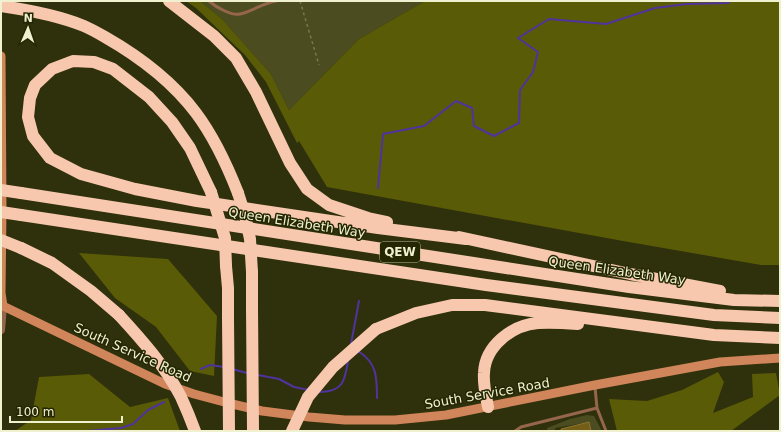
<svg xmlns="http://www.w3.org/2000/svg" width="781" height="432" font-family="'DejaVu Sans',sans-serif">
  <style>
    .green { fill: #4b4c20 }
    .forest { fill: #5a5b06 }
    .lines { fill: none; stroke-linecap: round; stroke-linejoin: round }
    .stream { stroke: #50349d; stroke-width: 2 }
    .building { fill: #735d17; stroke: #8e7735 }
    .path { stroke: #777855; stroke-width: 1.5; stroke-dasharray: 3 3; stroke-linecap: butt }
    .service { stroke: #96664c; stroke-width: 3 }
    .tertiary { stroke: #96664c; stroke-width: 8 }
    .secondary { stroke: #d0855a; stroke-width: 9 }
    .motorway { stroke: #f7c8ae; stroke-width: 12 }
    .motorway-bridge { stroke: #f7c8ae; stroke-width: 12 }
    .labels { text-anchor: middle; stroke-width: 3; stroke-linejoin: round; paint-order: stroke }
    .shield { fill: #252602; stroke: #b2b492; stroke-width: 1 }
    .shield-label { font-size: 12px; font-weight: bold; fill: #eff1cf }
    .street-label { font-size: 13px; fill: #eff1cf; stroke: #252602 }
  </style>
  <rect width="100%" height="100%" fill="#2f300c"/>
  <path class="green" d="M200,1h225l-66,38 -70,71 -18,-36 -49,-55z
    M587,415l7,1 8,15h-11l-2,-9 -34,6v3h-8v-3l23,-9z"/>
  <path class="forest" d="M186,1h14l22,18 49,55 18,36 70,-71 66,-38h355v264h-19l-138,-24 -296,-54 -28,-46 -2,2 -31,-61 -21,-27 -49,-47z
    M79,253l89,6 49,57 -3,60 -24,-5 -34,-44 -41,-29z
    M718,372l6,10 -11,31 40,-16 -1,-23 24,-1 4,22 -49,36h-114l-8,-32 38,2 35,-11z
    M89,374l41,33 38,-9 12,33h-165l16,-11 8,-43z"/>
  <g class="lines">
    <path class="stream" d="M378,188l5,-54 41,-8 32,-25 16,7 2,18 20,10 25,-13 1,-33 13,-18 5,-20 -20,-14 31,-19 57,5 49,-16 32,-4 41,-1 2,-2
      M351,344l8,-43
      M358,351c19,12 19,26 19,47
      M201,369l9,-4 14,2
      M232,369l15,4
      M258,375l21,4 15,8 15,3
      M319,392c24,0 26,-11 29,-31
      M87,431l34,-3 12,-4 15,-14 16,-8"/>
  </g>
  <path class="building" d="M589,422l2,9h-30v-2z"/>
  <g class="lines">
    <path class="path" d="M300,1l19,64"/>
    <path class="service" d="M209,1c7,6 22,15 31,13 13,-3 23,-11 36,-13
      M595,387l2,21 9,23
      M515,431l6,-4 76,-19"/>
    <path class="tertiary" d="M1,305l2,1 -2,24"/>
    <path class="secondary" d="M1,56l1,154 -1,83 2,13 162,78 29,10 34,9 34,8 47,6 36,3h50l51,-5 149,-30 125,-23 60,-4"/>
    <path class="motorway" d="M169,1l45,35 22,22 20,34 34,71 17,26 22,16 39,13 19,4
      M1,6c28,4 56,9 83,20 7,3 14,7 21,11 35,20 67,44 91,76 18,24 31,52 42,80
      M211,192l-21,-44 -18,-26 -23,-25 -36,-28 -19,-7 -21,-1 -21,8 -17,16 -5,13 -2,19 5,19 17,22 31,16 54,15 62,12 181,27 88,11
      M21,193l608,94 105,13 46,1
      M21,215l465,70 228,30 66,3
      M459,237l171,37 90,17
      M21,248l31,15 39,28 28,24
      M226,266l2,22v30
      M252,272v36
      M376,329l40,-16 36,-8h33l229,30 66,3
      M488,407c-2,-11 -5,-23 -4,-34 1,-27 28,-48 54,-50 13,-1 27,0 40,1"/>
    <path class="motorway-bridge" d="M1,190l20,3
      M211,192l14,46 1,28
      M238,193l7,22 5,24 2,33
      M1,212l20,3
      M1,240l20,8
      M252,308l1,123
      M119,315c23,25 46,51 62,82 5,11 10,23 14,34
      M228,318l1,113
      M292,431l16,-34 25,-30 43,-38"/>
  </g>
  <g class="labels">
    <rect class="shield" x="380" y="242" width="40" height="20" rx="3"/>
    <g class="shield-label">
      <text x="400" y="256">QEW</text>
    </g>
    <g class="street-label">
      <text transform="translate(297 222) rotate(9)" y="5">Queen Elizabeth Way</text>
      <text transform="translate(617 270) rotate(8)" y="5">Queen Elizabeth Way</text>
      <text transform="translate(133 352) rotate(24)" y="5">South Service Road</text>
      <text transform="translate(487 393) rotate(-10)" y="5">South Service Road</text>
    </g>
  </g>
  <rect width="781" height="432" fill="none" stroke="#eff1cf" stroke-width="4"/>
  <g transform="translate(28 28) rotate(2)" stroke="#252602" stroke-width="3" paint-order="stroke">
  <path d="M0-3L7 15L0 10L-7 15Z" fill="#eff1cf"/>
  <text y="-6" font-size="11" font-weight="bold" text-anchor="middle" fill="#eff1cf">N</text>
  </g>
  <path d="M10 416v6h112v-6" fill="none" stroke="#eff1cf" stroke-width="2"/>
  <text x="16" y="416" font-size="12" fill="#eff1cf" stroke="#252602" stroke-width="3" paint-order="stroke">100 m</text>
</svg>
